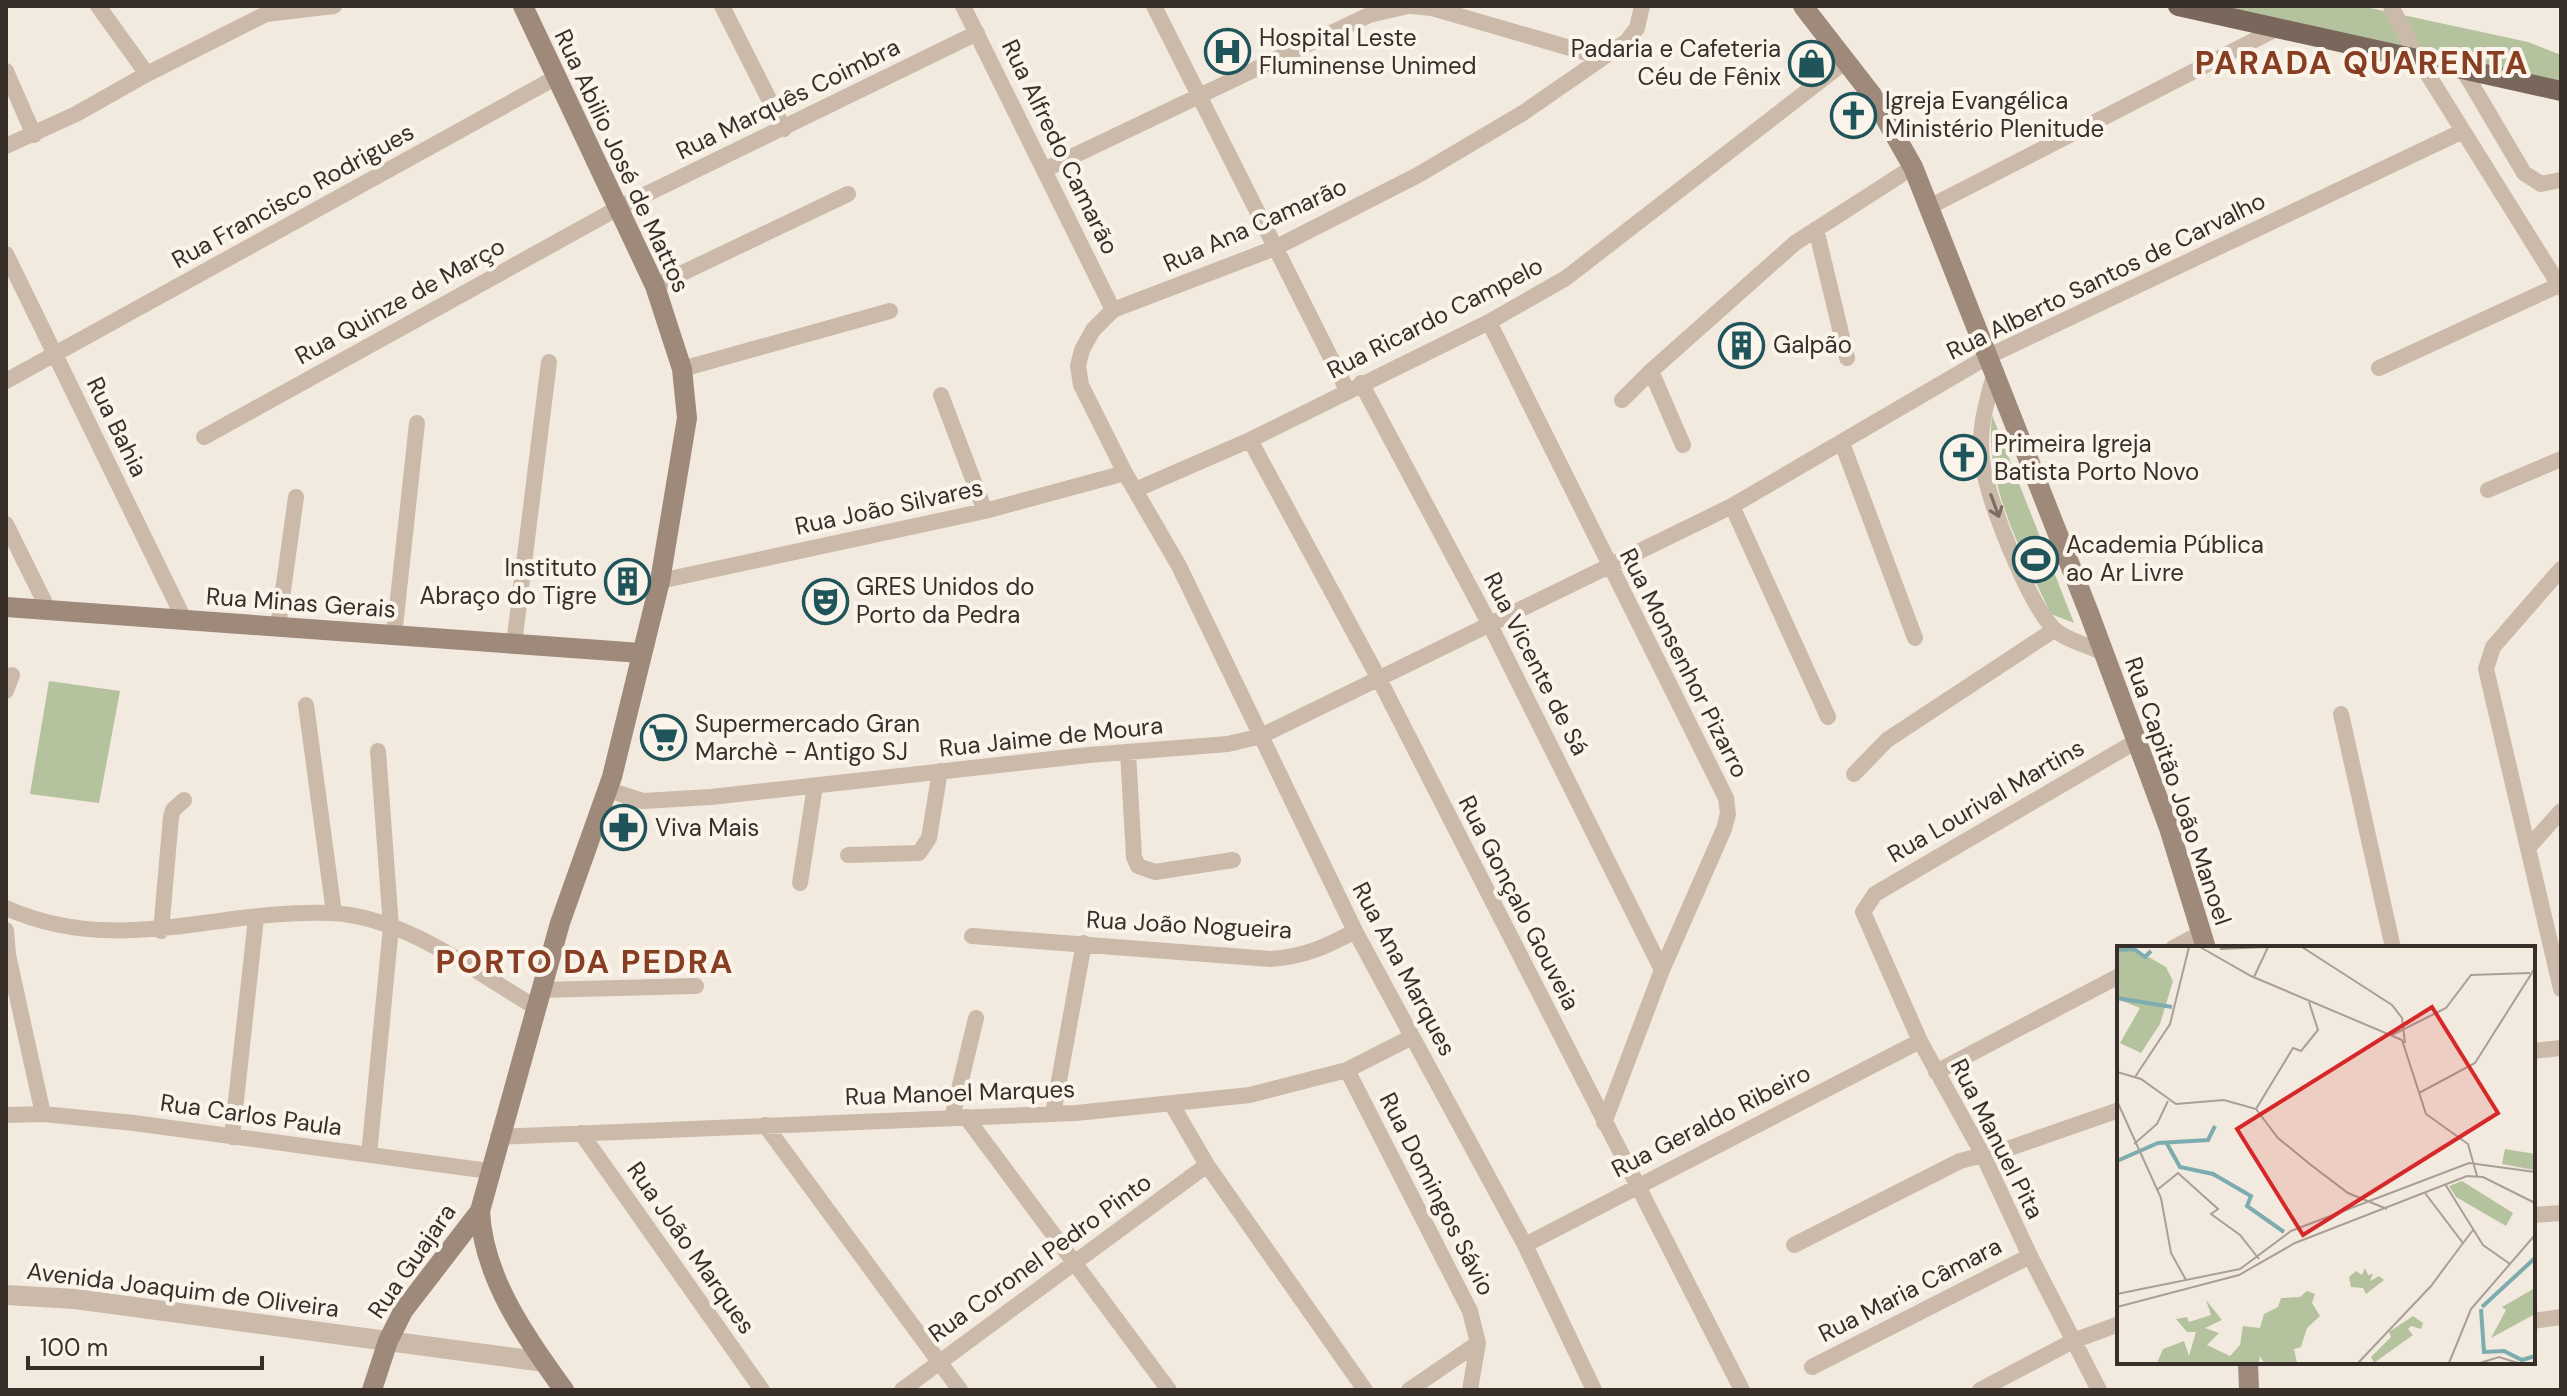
<svg xmlns="http://www.w3.org/2000/svg" width="2567" height="1396" font-family="'DM Sans',sans-serif">
  <style>
    .green { fill: #b5c29e }
    .lines { fill: none; stroke-linecap: round; stroke-linejoin: round }
    .minor { stroke: #cbbaaa; stroke-width: 16 }
    .tertiary { stroke: #cbbaaa; stroke-width: 20 }
    .secondary { stroke: #9f897b; stroke-width: 20 }
    .primary { stroke: #7a675b; stroke-width: 20 }
    .oneway { stroke: #7b6e64 }
    .labels { text-anchor: middle; stroke-width: 8; stroke-linejoin: round; paint-order: stroke }
    .poi-label { font-size: 24px; fill: #392f2a; stroke: #faf4eb; text-anchor: start }
    .street-label { font-size: 24px; fill: #392f2a; stroke: #faf4eb }
    .district-label { font-size: 32px; font-weight: bold; letter-spacing: 2px; fill: #883e23; stroke: #faf4eb }
    .inset-river { fill: none; stroke: #7dacb0; stroke-width: 4 }
    .inset-road { fill: none; stroke: #a99f97; stroke-width: 2 }
    .view { fill: #d62828; fill-opacity: 0.15; stroke: #d62828; stroke-width: 4 }
    .inset-edge { fill: none; stroke: #392f2a; stroke-width: 4 }
  </style>
  <rect width="100%" height="100%" fill="#f3eadf"/>
  <path class="green" d="M2193,6h168l167,36 33,13v27z
    M1992,415l82,208 -23,-9c-29,-62 -67,-128 -59,-199z
    M49,681l71,10 -21,112 -69,-9z"/>
  <g class="lines">
    <path class="minor" d="M98,6l49,68
      M722,6l62,123
      M963,6l150,304
      M1154,6l193,384
      M1411,6l21,2 169,49
      M2391,6l26,51 144,231
      M2462,68l62,105 17,11 20,-4
      M6,71l28,64
      M6,146l70,-32 71,-40 119,-60 68,-8
      M1046,169l323,-154 39,-9
      M1929,207l349,-179
      M1816,229l31,129
      M6,254l179,367
      M655,286l193,-92
      M1489,322l237,476 2,16 -4,15 -62,141 -58,153
      M2379,368l180,-83
      M682,369l208,-58
      M1994,375c-8,29 -16,55 -12,84 4,38 45,141 71,169 10,11 34,17 48,24
      M6,381l549,-303
      M1361,383l128,240 173,347
      M941,395l44,116
      M1622,400l29,-29
      M204,437l416,-230 357,-174
      M1250,440l128,237 364,713
      M1842,443l73,195
      M1683,445l-32,-74 144,-128 118,-76
      M1135,490l115,-50 239,-118 77,-44 280,-217
      M2488,490l73,-31
      M1732,506l96,211
      M6,524l43,87
      M2561,569l-68,78 -7,22 75,320
      M660,581l325,-70 140,-38
      M278,627l18,-130
      M394,636l23,-213
      M514,644l35,-282
      M6,691l6,-16
      M306,705l28,208
      M2341,714l52,234
      M1128,752l6,105 4,9 17,6 78,-12
      M1854,774l33,-34 167,-110
      M608,790l35,11 68,-4 378,-42 139,-11 33,-8 471,-230 255,-149 476,-226
      M2528,848l33,-37
      M848,855l71,-2 10,-15 11,-67
      M800,883l15,-97
      M6,908c113,50 212,0 326,5 73,4 142,58 203,94
      M6,930l2,25 35,159
      M161,931l10,-114 2,-7 11,-10
      M972,936l298,23c33,-2 56,-12 85,-28
      M2173,948l28,-15
      M540,990l156,-4
      M2533,1051l28,-3
      M1347,1070l123,241 8,32 -8,47
      M1936,1072l183,-96
      M1171,1103l36,62 158,225
      M1053,1114l31,-171
      M6,1115l37,-1 91,9 355,48
      M966,1117l203,273
      M952,1118l24,-100
      M765,1125l195,265
      M581,1133l181,257
      M232,1137l24,-219
      M498,1137l578,-24 174,-18 97,-25 65,-33
      M369,1155l22,-228 -13,-176
      M2533,1215l28,-2
      M1525,1245l395,-204
      M1794,1245l166,-84 47,-12 112,-39
      M2533,1321l28,-4
      M1812,1367l218,-111
      M902,1390l305,-225
      M1409,1390l69,-47
      M1594,1390l-69,-145 -170,-314 -176,-365 -54,-93 -44,-88 -3,-19 4,-16 11,-20 20,-20 162,-62 143,-73 105,-62 104,-72 10,-13 5,-22
      M1980,1390l93,-49 46,-17
      M2099,1390l-69,-134 -47,-101 -63,-114 -57,-129 12,-18 260,-152"/>
    <path class="tertiary" d="M6,1295l69,4 469,63"/>
    <path class="secondary" d="M523,6l132,280 27,83 5,49 -27,163 -48,196 -52,146 -80,288c3,66 46,127 84,179
      M1803,6l69,89 41,72 176,446 80,215 37,120
      M6,607l635,46
      M2248,1362l1,28
      M372,1390l16,-49 15,-30 77,-100"/>
    <path class="primary" d="M2178,6l383,85"/>
  </g>
  <defs><path id="oneway-shaft" d="M-6 0H5M1.5-3L5.5 0L1.5 3" fill="none" stroke-width="1.6" stroke-linecap="round" stroke-linejoin="round" transform="scale(2)"/></defs>
  <use class="oneway" href="#oneway-shaft" transform="translate(1995 506) rotate(70)"/>
  <defs>
    <symbol id="hospital-ring" viewBox="-11 -11 22 22"><circle r="9.5" fill="#faf4eb" stroke="#1f555a" stroke-width="1.5"/><path d="M-5-5h3v3.5h4V-5h3V5h-3V1.5h-4V5h-3Z" fill="#1f555a"/></symbol>
    <symbol id="shop-ring" viewBox="-11 -11 22 22"><circle r="9.5" fill="#faf4eb" stroke="#1f555a" stroke-width="1.5"/><path d="M-5-2.5h2.3a2.7 3.5 0 0 1 5.4 0H5L5.5 6h-11ZM-1.5-2.5h3a1.5 2.3 0 0 0-3 0Z" fill="#1f555a"/></symbol>
    <symbol id="church-ring" viewBox="-11 -11 22 22"><circle r="9.5" fill="#faf4eb" stroke="#1f555a" stroke-width="1.5"/><path d="M-1.2-6h2.4v3.5h3.3v2.4h-3.3V6h-2.4V-.1h-3.3v-2.4h3.3Z" fill="#1f555a"/></symbol>
    <symbol id="building-ring" viewBox="-11 -11 22 22"><circle r="9.5" fill="#faf4eb" stroke="#1f555a" stroke-width="1.5"/><path d="M-4-6H4V6H1V3H-1V6H-4ZM-2.5-4.3h1.7v1.8h-1.7ZM.8-4.3h1.7v1.8H.8ZM-2.5-1h1.7V.8h-1.7ZM.8-1h1.7V.8H.8Z" fill="#1f555a"/></symbol>
    <symbol id="stadium-ring" viewBox="-11 -11 22 22"><circle r="9.5" fill="#faf4eb" stroke="#1f555a" stroke-width="1.5"/><path d="M0-5a6.5 5 0 1 0 0 10a6.5 5 0 1 0 0-10ZM-3.5-1.8h7v3.6h-7Z" fill="#1f555a"/></symbol>
    <symbol id="theatre-ring" viewBox="-11 -11 22 22"><circle r="9.5" fill="#faf4eb" stroke="#1f555a" stroke-width="1.5"/><path d="M-5-5.5Q0-4 5-5.5V0Q5 5 0 6Q-5 5-5 0ZM-3.3-2.5H-1v1.5H-3.3ZM1-2.5H3.3v1.5H1ZM-2.8 1Q0 5.5 2.8 1Z" fill="#1f555a"/></symbol>
    <symbol id="supermarket-ring" viewBox="-11 -11 22 22"><circle r="9.5" fill="#faf4eb" stroke="#1f555a" stroke-width="1.5"/><path d="M-6-5.5h2.5l.6 2H6L4.5 2H-2.5L-4.4-4H-6ZM-1.5 3.2a1.3 1.3 0 1 0 .1 0ZM3 3.2a1.3 1.3 0 1 0 .1 0Z" fill="#1f555a"/></symbol>
    <symbol id="pharmacy-ring" viewBox="-11 -11 22 22"><circle r="9.5" fill="#faf4eb" stroke="#1f555a" stroke-width="1.5"/><path d="M-2-6h4v4h4v4h-4v4h-4v-4h-4v-4h4Z" fill="#1f555a"/></symbol>
  </defs>
  <g fill-rule="evenodd">
    <use href="#hospital-ring" x="1202" y="26" width="51" height="51"/>
    <use href="#shop-ring" x="1786" y="38" width="51" height="51"/>
    <use href="#church-ring" x="1828" y="90" width="51" height="51"/>
    <use href="#building-ring" x="1716" y="320" width="51" height="51"/>
    <use href="#church-ring" x="1938" y="432" width="51" height="51"/>
    <use href="#stadium-ring" x="2010" y="534" width="51" height="51"/>
    <use href="#building-ring" x="602" y="556" width="51" height="51"/>
    <use href="#theatre-ring" x="800" y="576" width="51" height="51"/>
    <use href="#supermarket-ring" x="638" y="712" width="51" height="51"/>
    <use href="#pharmacy-ring" x="598" y="802" width="51" height="51"/>
  </g>
  <g class="labels">
    <g class="poi-label">
      <text x="1259" y="46">Hospital Leste<tspan x="1259" dy="28">Fluminense Unimed</tspan></text>
      <text x="1781" y="57" text-anchor="end">Padaria e Cafeteria<tspan x="1781" dy="28">Céu de Fênix</tspan></text>
      <text x="1885" y="109">Igreja Evangélica<tspan x="1885" dy="28">Ministério Plenitude</tspan></text>
      <text x="1773" y="353">Galpão</text>
      <text x="1994" y="452">Primeira Igreja<tspan x="1994" dy="28">Batista Porto Novo</tspan></text>
      <text x="2066" y="553">Academia Pública<tspan x="2066" dy="28">ao Ar Livre</tspan></text>
      <text x="597" y="576" text-anchor="end">Instituto<tspan x="597" dy="28">Abraço do Tigre</tspan></text>
      <text x="856" y="595">GRES Unidos do<tspan x="856" dy="28">Porto da Pedra</tspan></text>
      <text x="695" y="732">Supermercado Gran<tspan x="695" dy="28">Marchè - Antigo SJ</tspan></text>
      <text x="655" y="836">Viva Mais</text>
    </g>
    <g class="street-label">
      <text transform="translate(788 99) rotate(-26)" y="8">Rua Marquês Coimbra</text>
      <text transform="translate(1060 147) rotate(64)" y="8">Rua Alfredo Camarão</text>
      <text transform="translate(622 161) rotate(65)" y="8">Rua Abilio José de Mattos</text>
      <text transform="translate(293 196) rotate(-29)" y="8">Rua Francisco Rodrigues</text>
      <text transform="translate(1255 225) rotate(-24)" y="8">Rua Ana Camarão</text>
      <text transform="translate(2106 276) rotate(-26)" y="8">Rua Alberto Santos de Carvalho</text>
      <text transform="translate(400 301) rotate(-29)" y="8">Rua Quinze de Março</text>
      <text transform="translate(1435 318) rotate(-27)" y="8">Rua Ricardo Campelo</text>
      <text transform="translate(117 427) rotate(64)" y="8">Rua Bahia</text>
      <text transform="translate(889 507) rotate(-12)" y="8">Rua João Silvares</text>
      <text transform="translate(301 603) rotate(4)" y="8">Rua Minas Gerais</text>
      <text transform="translate(1684 663) rotate(63)" y="8">Rua Monsenhor Pizarro</text>
      <text transform="translate(1536 664) rotate(63)" y="8">Rua Vicente de Sá</text>
      <text transform="translate(1051 737) rotate(-6)" y="8">Rua Jaime de Moura</text>
      <text transform="translate(2178 791) rotate(71)" y="8">Rua Capitão João Manoel</text>
      <text transform="translate(1986 801) rotate(-30)" y="8">Rua Lourival Martins</text>
      <text transform="translate(1519 903) rotate(63)" y="8">Rua Gonçalo Gouveia</text>
      <text transform="translate(1189 925) rotate(3)" y="8">Rua João Nogueira</text>
      <text transform="translate(1404 969) rotate(62)" y="8">Rua Ana Marques</text>
      <text transform="translate(960 1093) rotate(-2)" y="8">Rua Manoel Marques</text>
      <text transform="translate(251 1115) rotate(8)" y="8">Rua Carlos Paula</text>
      <text transform="translate(1711 1121) rotate(-27)" y="8">Rua Geraldo Ribeiro</text>
      <text transform="translate(1997 1139) rotate(63)" y="8">Rua Manuel Pita</text>
      <text transform="translate(1437 1194) rotate(63)" y="8">Rua Domingos Sávio</text>
      <text transform="translate(691 1248) rotate(55)" y="8">Rua João Marques</text>
      <text transform="translate(1040 1258) rotate(-36)" y="8">Rua Coronel Pedro Pinto</text>
      <text transform="translate(412 1261) rotate(-55)" y="8">Rua Guajara</text>
      <text transform="translate(183 1290) rotate(7)" y="8">Avenida Joaquim de Oliveira</text>
      <text transform="translate(1910 1290) rotate(-27)" y="8">Rua Maria Câmara</text>
    </g>
    <g class="district-label">
      <text x="2362" y="74">PARADA QUARENTA</text>
      <text x="585" y="973">PORTO DA PEDRA</text>
    </g>
  </g>
  <g transform="translate(2117 946)">
    <rect width="418" height="418" fill="#f3eadf"/>
    <path d="M0,1l23,5 26,15 7,14 -13,43 -19,29 -21,-10 20,-35 -23,-9zM388,203l30,5 -1,16 -32,-6zM345,235l51,32 -7,13 -50,-29 -7,-11zM248,322l3,7 5,-1 -3,7 9,-5 5,4 -18,14 -3,-6 -12,-1 -2,-10 7,-6 6,4zM418,342v26l-44,24 15,-28 -4,-3zM190,345l8,3 -3,9 8,13 -13,12 -6,19 -7,2 3,14h-33l-4,-7 -1,7h-102l6,-14 21,-8 5,15 7,-24h-9l-11,-13 11,-2 2,5 22,-7 -5,-15 16,20 -17,8 14,5 -12,12 23,11 10,-11 3,-19 17,2 4,-14 14,-7 3,-9 19,-1zM296,370l10,7 -2,6 -10,-3 -3,3 5,6 -39,28 -3,-6 20,-20 -2,-5z" fill="#b5c29e"/>
    <path class="inset-river" d="M0,4l17,-1 11,8 6,-6M0,52l55,9M49,196l14,25 33,7 38,22 -4,10 37,26M0,215l41,-18 50,-3 7,-14M365,361l53,-49M364,363l3,43 20,-1 18,9 13,-4"/>
    <path class="inset-road" d="M83,1l51,29 151,64 24,74 42,30 9,32M185,1l90,58 10,13 3,25M103,3l47,-2M137,31l14,-30M275,89l54,-27 25,-33 59,-2M0,126l24,7 35,25 48,-4 32,9 22,29 33,27 37,28 39,16M18,131l35,-53 19,-77M302,147l56,-30 60,-95M0,155l44,97 10,55 15,27M139,163l37,-61 8,3 17,-21 -9,-28M17,198l23,-20 11,-23M328,238l38,61 27,19M40,244l21,-17 40,36 -7,5 29,21 19,24M308,247l38,50 10,-13M0,348l123,-25 51,-38 178,-68 66,9M0,361l122,-32 56,-32 172,-67 16,1 52,26M241,417l73,-77 32,-43M332,417l22,-54 64,-74M363,417l19,-6 19,6"/>
    <path class="view" d="M315,61l66,106 -195,122 -66,-106z"/>
    <rect width="418" height="418" class="inset-edge"/>
  </g>
  <rect width="2567" height="1396" fill="none" stroke="#392f2a" stroke-width="16"/>
  <path d="M28 1356v12h234v-12" fill="none" stroke="#392f2a" stroke-width="4"/>
  <text x="40" y="1356" font-size="24" fill="#392f2a" stroke="#faf4eb" stroke-width="6" paint-order="stroke">100 m</text>
</svg>
